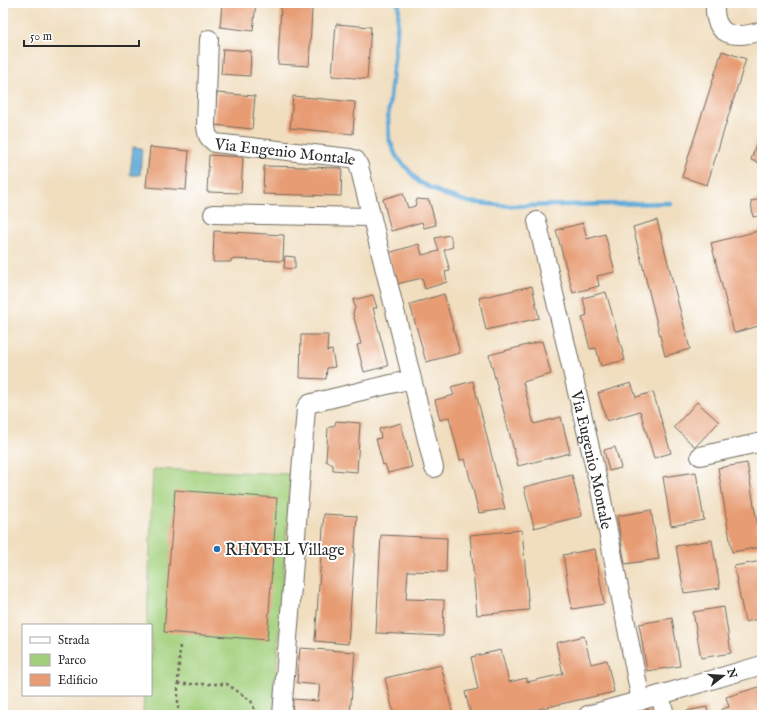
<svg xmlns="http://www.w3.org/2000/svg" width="765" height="718" font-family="'IM FELL English',serif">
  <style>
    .green { fill: #a3d07d; stroke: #677e54 }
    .water { fill: #61aad8; stroke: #466a82 }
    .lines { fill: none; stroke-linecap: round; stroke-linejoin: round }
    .stream { stroke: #61aad8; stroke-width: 4.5 }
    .building { fill: #e79c73 }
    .minor-casing { stroke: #706a5f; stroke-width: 20 }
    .path { stroke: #706a5f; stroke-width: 2.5; stroke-dasharray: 3 3; stroke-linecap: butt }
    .minor { stroke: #fff; stroke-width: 18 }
    .poi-dot { fill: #1f6fb2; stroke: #fff; stroke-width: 1.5 }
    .labels { text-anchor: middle; stroke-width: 4; stroke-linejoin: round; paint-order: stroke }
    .street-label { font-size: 16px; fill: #2b2b2b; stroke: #fff }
    .poi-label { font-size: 16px; fill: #2b2b2b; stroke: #fff; text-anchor: start }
  </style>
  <rect width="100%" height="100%" fill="#fff"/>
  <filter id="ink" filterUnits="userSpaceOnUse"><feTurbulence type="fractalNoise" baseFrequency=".025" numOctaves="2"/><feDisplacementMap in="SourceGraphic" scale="8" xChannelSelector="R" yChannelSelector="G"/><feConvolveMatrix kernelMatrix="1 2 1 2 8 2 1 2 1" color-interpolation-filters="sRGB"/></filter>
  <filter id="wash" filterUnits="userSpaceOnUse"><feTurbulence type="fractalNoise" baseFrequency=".012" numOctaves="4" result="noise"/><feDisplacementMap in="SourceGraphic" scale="16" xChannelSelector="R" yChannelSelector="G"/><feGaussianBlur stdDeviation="0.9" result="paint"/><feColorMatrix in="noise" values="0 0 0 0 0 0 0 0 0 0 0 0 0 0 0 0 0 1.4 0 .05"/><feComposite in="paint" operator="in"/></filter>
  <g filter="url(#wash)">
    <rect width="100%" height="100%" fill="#f0debf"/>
    <path class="green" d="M153,469l138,5 -18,241h-130l1,-20h7v-70h-4z"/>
    <path class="water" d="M133,147l9,1 -2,27h-10z"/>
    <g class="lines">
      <path class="stream" d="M398,3l1,4 -2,24 -9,86 1,22 7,17 23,26 24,12 25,8 42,4 160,-3"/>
    </g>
    <g id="blocks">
      <path class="building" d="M222,3h34l-3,28 -33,-4z
        M281,6l31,3 -3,57 -31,-2z
        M336,24l35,3 -4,52 -35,-3z
        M223,49l28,2 -1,25 -29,-2z
        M722,51l24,8 -39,126 -25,-8z
        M217,93l38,3 -3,33 -38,-4z
        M293,96l62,6 -2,32 -63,-6z
        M762,125v39l-11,-4z
        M150,147l39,4 -3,39 -40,-3z
        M209,155l34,2 -2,36 -34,-1z
        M264,166l78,2 -1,28 -78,-2z
        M403,193l5,15 7,-2 2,-7 12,1 7,25 -12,3 -2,-6 -31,9 -8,-32z
        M762,199v16l-9,2 -2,-16z
        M657,220l33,129 -25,7 -32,-129z
        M583,223l4,16 18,-5 10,38 -18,4 2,10 -26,7 -17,-63z
        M762,230v95l-28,8 -23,-90z
        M214,231l70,4 -1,26 -52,-2v3h-18z
        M450,235l3,12 -9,3 6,21 -5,1 2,10 -22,7 -3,-11 -25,6 -9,-31 31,-9 3,11 17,-4 -4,-13z
        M285,256l10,1v12l-11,-1z
        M532,286l7,32 -53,12 -7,-32z
        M606,292l19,68 -24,6 -5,-18 -6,1 -8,-32 5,-2 -4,-17z
        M444,294l16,59 -34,9 -16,-58z
        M373,295l4,13h-4l15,58 -24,6 -7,-27 4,-1 -8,-30 2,-7 -2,-7z
        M301,335h27l-1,16 5,-1 3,17 -8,1 -1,11 -26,-1z
        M542,341l9,33 -28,8 11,42 27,-7 9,36 -52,13 -29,-111z
        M473,381l32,128 -26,4 -14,-54 -5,1 -11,-43 -9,3 -5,-20 19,-5 -3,-8z
        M631,383l5,14 17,-5 18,61 -17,5 -14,-47 -33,10 -9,-28z
        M697,402l22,20 -24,25 -21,-20z
        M336,421l24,2 -3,49 -24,-2v-5l-7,-4 2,-33 7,-3z
        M401,423l11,44 -24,6 -3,-9 -2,1 -7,-26 5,-1 -2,-9z
        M615,447l6,21 -12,3 -5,-21z
        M747,463l14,84 -29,5 -14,-84z
        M696,472l8,48 -33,6 -8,-49z
        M572,475l10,41 -48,12 -10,-41z
        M175,490l102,8 -10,142 -103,-8z
        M651,510l8,49 -34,5 -8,-48z
        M324,514l33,2 -9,128 -33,-3z
        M522,530l7,80 -52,5 -7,-80z
        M381,535l66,3 -1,34 -38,-1 -2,28 38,1 -1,36 -67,-3z
        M712,540l8,48 -36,5 -8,-47z
        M595,549l9,55 -32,5 -9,-54z
        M762,561v57l-17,4 -11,-56z
        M724,607l7,46 -30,5 -8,-46z
        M672,618l8,48 -33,5 -8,-47z
        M584,636l7,28 16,-4 7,32 -102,23h-41l-6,-23 13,-3 -7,-32 30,-7 8,32 18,-4v4l36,-8 -7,-31z
        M300,648l55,4 -5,63h-58l1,-16 25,2 2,-16 -23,-2z
        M441,665l12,50h-59l-9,-37z
        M762,686v29h-38l-2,-6 7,-2 -3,-10z
        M707,707l1,8h-21l-1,-4z
        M657,709l2,6h-22v-1z"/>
    </g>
  </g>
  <g filter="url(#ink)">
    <use href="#blocks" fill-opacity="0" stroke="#706a5f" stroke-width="1"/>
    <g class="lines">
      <defs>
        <g id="minor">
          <path d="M715,3c-2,35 20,36 47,28"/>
          <path id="s1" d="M209,39l-3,87c1,9 1,11 9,17l135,15 6,2 3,6 53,213 22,89"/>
          <path d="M213,214l158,3"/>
          <path id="s2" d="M537,221l63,269 41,211"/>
          <path d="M700,456l62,-14"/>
          <path d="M660,695l5,20"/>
          <path d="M282,715l24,-307 3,-4 3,-1 100,-24"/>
          <path d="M588,715l72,-20 102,-30"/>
        </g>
      </defs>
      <use href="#minor" class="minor-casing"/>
      <path class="path" d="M178,684h49l24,17 2,4 2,10
        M178,715v-31l2,-41"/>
      <use href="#minor" class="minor"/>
    </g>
  </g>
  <circle class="poi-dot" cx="217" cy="549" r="4"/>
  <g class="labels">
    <g class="street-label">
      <text dy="6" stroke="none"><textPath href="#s1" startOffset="178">Via Eugenio Montale</textPath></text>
      <text dy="6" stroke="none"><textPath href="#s2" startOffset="245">Via Eugenio Montale</textPath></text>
    </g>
    <g class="poi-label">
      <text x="225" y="555">RHYFEL Village</text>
    </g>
  </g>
  <rect width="765" height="718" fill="none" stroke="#fff" stroke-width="16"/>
  <rect x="22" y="624" width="130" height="72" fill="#ffffff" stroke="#aaaaaa"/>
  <rect x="30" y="637" width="20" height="6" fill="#ffffff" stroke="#aaaaaa"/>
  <text x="58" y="644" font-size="12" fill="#2b2b2b">Strada</text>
  <rect x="30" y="654" width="20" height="12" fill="#a3d07d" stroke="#aaaaaa"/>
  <text x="58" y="664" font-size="12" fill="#2b2b2b">Parco</text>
  <rect x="30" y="674" width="20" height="12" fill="#e79c73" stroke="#aaaaaa"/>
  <text x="58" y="684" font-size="12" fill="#2b2b2b">Edificio</text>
  <g transform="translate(723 676) rotate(73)" stroke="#ffffff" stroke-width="3" paint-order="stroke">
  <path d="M0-3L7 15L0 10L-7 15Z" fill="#2b2b2b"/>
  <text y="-6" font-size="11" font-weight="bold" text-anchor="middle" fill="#2b2b2b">N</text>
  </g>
  <path d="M24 40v6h115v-6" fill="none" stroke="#2b2b2b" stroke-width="2"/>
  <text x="30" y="40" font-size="12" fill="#2b2b2b" stroke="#ffffff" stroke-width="3" paint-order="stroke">50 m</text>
</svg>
